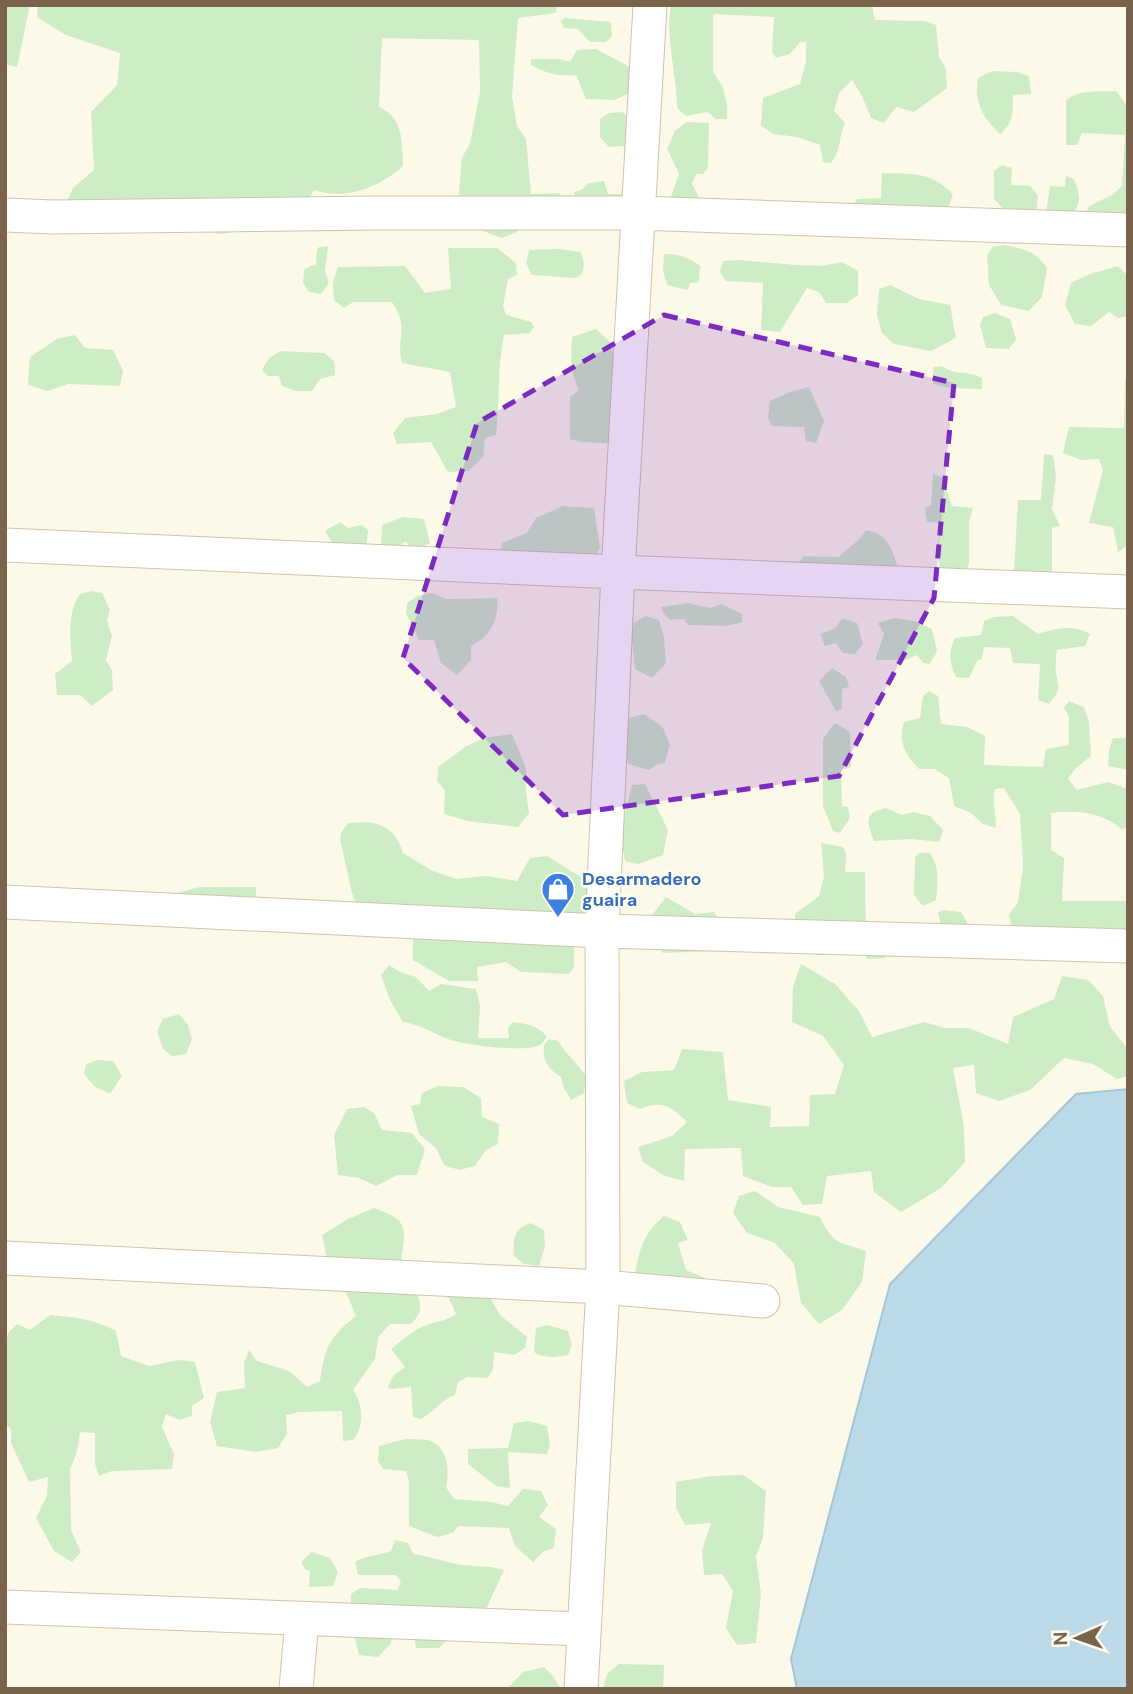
<svg xmlns="http://www.w3.org/2000/svg" width="1133" height="1694" font-family="'DM Sans',sans-serif">
  <style>
    .green { fill: #ceecc6 }
    .water { fill: #bcd9e8; stroke: #a2c6da; stroke-width: 2 }
    .lines { fill: none; stroke-linecap: round; stroke-linejoin: round }
    .minor-casing { stroke: #d0c3ad; stroke-width: 35 }
    .minor { stroke: #fff; stroke-width: 33 }
    .marked { fill: #7b2cbf; fill-opacity: 0.2; stroke: #7b2cbf; stroke-width: 5; stroke-dasharray: 14 9; stroke-linejoin: round }
    .labels { text-anchor: middle; stroke-width: 5; stroke-linejoin: round; paint-order: stroke }
    .shop-label { font-size: 18px; font-weight: bold; fill: #366cbe; stroke: #fffcf0; text-anchor: start }
  </style>
  <rect width="100%" height="100%" fill="#fdf9e9"/>
  <path class="green" d="M5,5h25l-13,62 -12,-3z
    M38,5h519l-1,8 -38,5 -6,79 5,29 9,13 5,55 30,-1 -7,17 -35,3 -2,19 -15,6 -19,-7v-14l-22,4 -2,-30 3,-33 8,-15 10,-51 -1,-52 -97,-2 -3,69c25,11 23,35 24,59 -23,21 -58,35 -89,24l-10,17 -63,21c-12,8 -29,7 -42,0l-137,-16 11,-24 21,-18 -3,-58 26,-27 3,-32 -54,-18 -29,-18z
    M671,5h201l3,15 50,1 11,4 3,32 7,12 1,19 -33,24 -18,-5 -12,16 -13,-5 -9,-22 -10,-16 -13,13 -5,18 11,12c-7,16 -3,26 -14,40l-8,-1 -3,-17 -23,-8 -23,-3 -13,-8 2,-28 37,-14 6,-22v-20h-6l-10,12 -14,4 -4,-6 2,-35 -61,-3v58l10,15 4,19v13h-11l-9,-7 -21,4 -9,-8c0,-34 -12,-69 -6,-103z
    M565,18l46,4 1,14 -6,6h-16l-12,-13 -14,-1 -3,-7z
    M596,49l36,19v24l-17,8 -29,-1 -10,-24c-18,2 -30,-2 -45,-10v-6h28l11,3 7,-12z
    M992,71l25,1 12,4 2,18 -18,1c0,16 1,28 -13,39 -18,-17 -26,-31 -22,-56z
    M1116,91l12,16v117l-44,-6 5,-12 23,-11 10,-9 3,-51 -43,-2 -5,12h-11v-44c10,-12 35,-9 50,-10z
    M623,112l9,11 1,18 -8,5 -16,1 -9,-10v-18l9,-6z
    M686,122l23,1 -1,45 -5,6h-7l-4,10 12,23 -38,4 13,-37 -12,-25 8,-18z
    M1002,165l10,3 -1,17 19,1 8,9 -2,21 -32,-6 -10,-11v-28z
    M882,173c30,1 48,-2 71,21l-7,20 -92,-10 3,-5 24,-1z
    M1066,176l8,3c8,22 7,25 -8,42l-20,-8 4,-27 15,1z
    M604,181l4,13h21l-50,21 -5,-23 7,-2 8,-7z
    M1004,245c20,4 32,6 43,23l-5,29 -13,14 -28,-6 -12,-20 -2,-30 6,-8z
    M328,246l-3,25 4,12 -8,11 -12,-2 -6,-9 1,-13 6,-4 6,-1 1,-15 2,-3z
    M448,248h49l19,15 1,12 -9,4 -5,27 3,9 25,7 3,5 -4,6 -26,2c-7,34 -4,66 -8,100l-11,3 -2,19 -15,14 -20,1 -17,-30 -34,2 -4,-11 12,-15 32,-4 19,-7 -6,-35 -48,-9c-7,-27 9,-32 -10,-61h-39l-9,6 -10,-8 -1,-18 5,-15 67,-1 20,27 26,-4z
    M559,249l22,3 3,12 -2,10 -6,4 -44,-3 -6,-12 3,-13z
    M664,254c14,0 25,3 36,12l-1,16 -9,1 -2,7 -21,-5 -4,-14z
    M738,260l57,5 27,1 20,-4 16,9v24l-11,8h-21l-7,-11 -12,-4 -27,44 -19,-2 2,-47 -37,-2 -6,-9 3,-11z
    M1118,266l10,10v40l-10,2 -9,-6 -18,14 -16,-2 -10,-19 6,-22 19,-9z
    M890,285l29,14 31,6 6,33 -25,13 -37,-7 -12,-11 -5,-18 2,-26z
    M995,313l15,6 6,20 -7,10 -23,-1 -6,-23 3,-8z
    M596,329l14,13 16,63 18,19 -7,21 -56,-3 -11,-3v-42l9,-7c-9,-18 -8,-34 -7,-53z
    M75,335l10,13 28,2 10,21 -3,15 -52,-2 -20,7 -20,-6 2,-28 27,-18z
    M281,351l43,2 10,8 1,14 -15,4 -8,12h-16l-14,-5 -3,-10h-11l-6,-6 7,-12z
    M942,366c13,10 26,4 40,12v11l-32,-1 -17,-4v-17z
    M1128,376v169l-10,7 -5,-25 -24,-4 14,-53 -4,-11 -18,1 -18,-7 6,-26 55,1 1,-49z
    M809,387l15,34 -8,22 -10,-2 -2,-14 -32,-1 -4,-8 2,-17 20,-9z
    M1044,454l9,1 3,22 -4,32 8,17 -8,2v46l-38,-2 4,-72h23z
    M933,474l9,3 10,29 21,2 -4,14v42l-9,21 -16,-5c-8,-23 -10,-33 0,-57l-17,-1 -2,-14 6,-3z
    M563,506l31,2 6,40 -6,10 -94,-5 2,-10 25,-10 9,-15z
    M403,517l21,2 6,24 -18,8 -6,-10 -5,3 7,19h-28l2,-38z
    M340,522l8,6 14,-3 6,5 -2,20 -33,-6 -8,-13z
    M866,530c21,3 27,20 32,38l-103,2 8,-14 36,1c10,-10 20,-15 27,-27z
    M91,591l11,2 8,17 -3,11 5,15 -6,24 6,11 1,19 -21,16 -12,-11h-23l-2,-21 17,-13c-2,-20 -5,-50 8,-67z
    M432,593l14,6 51,-1c3,21 -8,40 -26,48v14l-14,15 -16,-12 -7,-23h-15l-13,-27 1,-10 10,-7z
    M688,603l22,5 12,-4 20,10v8l-16,4 -38,-1 -4,-6 -14,1 -7,-7 -2,-6z
    M646,616l13,4 5,17 2,26 -14,15 -17,-9 -4,-38 4,-9z
    M1013,616l25,18c17,-6 36,-10 52,0l-5,12 -28,4c-1,7 -2,17 -1,23 3,18 5,16 -7,31l-11,-4 2,-36 -27,-1 -3,-15 -26,-1 -2,12 -5,2 -8,17 -13,-1c-7,-14 -8,-25 -1,-39l26,-3 3,-14 10,-4z
    M842,618l15,5 6,21 -8,10 -12,-1 -7,-10 -11,3 -5,-12 16,-6z
    M894,618l20,3 18,8 5,22 -7,13 -7,-1 -6,-8 -11,5h-31l9,-26 -6,-11z
    M832,668l14,9 3,10 -7,2v20l-6,2 -17,-30z
    M929,691l9,5 3,28 26,3 18,9 -1,29 59,2 3,-18 23,-4v-28l-5,-9 5,-7 15,6 5,15 2,34 -16,13 -7,10 9,11 31,-8 20,7v38l-6,2c-22,-17 -45,-19 -71,-16v37l13,8 -2,43h66v46l-115,-14 -4,-19 9,-11 5,-36 -3,-53 -16,-26 -9,1c-3,10 1,26 1,39l-13,-4 -12,-11 -17,-7 -5,-28 -15,-9h-15c-14,-15 -21,-26 -15,-47l16,-4 3,-22z
    M644,714l18,12 8,18 -5,19 -7,1 -9,6 -21,-6 -4,-20 2,-25z
    M835,723l15,9 1,35 -10,3 1,36 6,1 2,11 -10,15 -7,-2 -10,-25v-67z
    M512,734l14,34v24l3,21 -11,14 -50,-6 -24,-7 1,-24 -8,-9 1,-14 27,-20 19,-9z
    M1113,738h15v32l-20,-4 1,-16z
    M645,784l23,46 -5,25 -25,9 -13,-3 -5,-29 12,-47z
    M886,808l16,7 12,-3 16,4 13,14 -4,12 -27,-3 -38,2c-7,-19 -11,-28 12,-33z
    M367,822c20,3 30,11 36,31l28,17 25,9 30,-3 31,5 13,-23 17,-2 37,23 9,30 -19,29v29l-5,7 -48,-2 -15,-10 -29,5 1,14h-29l-36,-21v-21l-47,-11 -14,-35 -12,-54 1,-6 7,-10z
    M821,843l22,4 3,7 -1,18h20l1,61 29,6 -10,19 -18,1 -6,-18 -19,-9 -13,23h-14l-19,-22 -1,-19 24,-18 5,-19z
    M919,853h11c10,16 8,29 6,47l-13,6 -9,-11 1,-38z
    M200,887h56v11l-84,12 5,-17z
    M666,897l29,17 19,-2 16,27 -15,12 -52,2 -11,-15 -2,-20z
    M942,910l19,2 6,10 3,20 -27,-7 -5,-22z
    M801,964l34,20 24,27 13,26 52,-15 21,6h24l39,16 5,-27 41,-18 8,-23 26,4 15,16 7,31 18,22v27l-11,3 -24,-15 -29,-6 -34,32 -31,11 -23,-8 -2,-28 -21,3 11,59 1,35 -24,26 -40,24 -27,-20 -3,-21 -44,5 -5,28 -19,1 -12,-18h-19l-29,-11 -2,-28 -56,1 -1,32 -19,-5 -22,-14 -5,-15 34,-11 15,-14c-17,-16 -24,-22 -47,-13l-13,-6 -3,-22 18,-9 32,-2 8,-21 41,3 5,48 43,7 -1,20 39,-1 1,-31 25,-1 9,-29 -21,-29 -31,-14 1,-35z
    M389,965l13,8 14,4 13,14 12,-7 35,5 4,17 -2,32h31l-1,-10 5,-6c11,1 28,5 34,15 -1,1 -6,7 -7,8 -14,8 -76,0 -92,-6 -18,-7 -24,-13 -45,-17l-13,-22 -9,-25z
    M179,1014l9,11 4,14 -6,15 -14,2 -9,-7 -6,-18 6,-12z
    M549,1039l9,2c8,13 19,22 28,35l-2,17 -13,7 -7,-12 -3,-11c-13,-9 -19,-16 -17,-32z
    M97,1060l16,1 9,15 -12,18 -16,-8 -10,-12 2,-10z
    M438,1086l25,1 18,11 1,19 17,7 -1,20 -12,6 -11,16 -16,4 -15,-5 -8,-17 -17,-14 -8,-28 9,-2 2,-11z
    M364,1107l10,6 8,17 30,3 13,16 -8,26h-20l-21,11 -17,-8 -21,-3 -4,-40 13,-26z
    M755,1191l23,16 42,10c14,29 19,24 46,34l-4,31 -20,28 -23,14 -18,-21 -7,-39 -19,-21 -28,-10 -14,-20 6,-17z
    M374,1208c10,4 22,7 28,17 6,14 -4,32 1,45 7,20 30,33 8,54h-21l-12,13 -3,22 -22,31c10,14 12,36 0,50l-10,1 -1,-30 -43,1 -13,3 1,19 -9,14 -22,4 -39,-6 -7,-24 7,-30 28,-4 -1,-25 5,-13 8,11 32,10 18,16 13,-6c5,-33 8,-43 36,-65l-13,-31 -14,-17 -7,-33 26,-16z
    M664,1216l16,6 8,18 -10,3 8,27 26,11 -78,-5c7,-28 7,-40 30,-60z
    M531,1223l13,7 1,16 -6,20 -15,-2 -10,-8c-1,-17 -1,-27 17,-33z
    M443,1285l45,9 12,21 27,22 -2,11 -11,7 -20,-3 -1,17 -5,9 -21,-1 -9,5 -3,13c-13,4 -21,17 -34,24l-8,-2 -2,-30 -21,2 -2,-3 6,-11 11,-8 -14,-18c10,-8 21,-18 33,-23 12,-5 21,-4 32,-12z
    M50,1315c25,2 44,4 66,16l5,25 28,10 30,-6 16,2 9,36 -12,8v10l-13,4 -13,-6 -4,13 12,27 -2,15 -60,2 -13,5 -4,-12v-31l-15,-1 -3,20 -7,17 1,61 10,22 -9,10 -18,-11 -18,-33 11,-22 1,-19 -19,5 -18,-39v-14l-6,-6v-70l3,-20 9,-9 13,6z
    M547,1325l21,6 4,14 -4,10c-11,2 -25,4 -34,-3l2,-24z
    M529,1421l18,5 3,19 -3,9 -39,-2 2,36 -14,-2 -28,-22v-15l40,-1 6,-25z
    M405,1439c7,0 15,0 22,1 21,5 23,30 19,47l8,12 37,3 17,4 15,-17 18,2 7,14 -9,12 17,12 -2,19 -10,3 -11,11 -18,-16 -6,-18 -51,-2 -5,7 -16,4 -28,-11v-45l-3,-10 -23,-2 -5,-8 1,-15z
    M743,1475l23,16 -3,47 -7,18 5,38 -5,49 -19,2 -11,-17 7,-37 -11,-17 -18,1 -2,-24 9,-28 -26,2 -9,-17v-26l35,-6z
    M395,1540l13,3 5,11c14,2 26,6 39,9 17,5 35,1 52,7l-20,44 -27,16 -18,18h-23l-3,-16 -20,-15 -2,26 -13,14 -19,-2 -8,-33v-28l9,-6 37,2 4,-8 -5,-7h-38l-3,-13c11,-7 23,-6 36,-11z
    M312,1552l18,6 8,14 -5,14 -24,1 1,-16 -5,-2 -4,-7z
    M619,1664l45,1 -1,24h-60l4,-15z
    M544,1667l9,9 8,13h-54l16,-17z"/>
  <path class="water" d="M1128,1089v600h-331l-6,-30 99,-375 186,-190z"/>
  <g class="lines">
    <defs>
      <path id="minor" d="M5,215l48,2 322,-4h263l490,17
        M5,545l613,27 510,20
        M5,902l597,29 526,15
        M5,1258l598,29 160,14
        M5,1607l578,22
        M296,1689l6,-70
        M581,1689l22,-402 -1,-356 16,-359 32,-567"/>
    </defs>
    <use href="#minor" class="minor-casing"/>
    <use href="#minor" class="minor"/>
  </g>
  <path class="marked" d="M664,315l290,68 -20,215 -95,178 -276,39 -160,-157 74,-235z"/>
  <defs>
    <symbol id="shop-pin" viewBox="-11 -11 22 30"><path d="M0 17L-7.5 6A9.5 9.5 0 1 1 7.5 6Z" fill="#3f7fe0" stroke="#fffcf0"/><path d="M-5-2.5h2.3a2.7 3.5 0 0 1 5.4 0H5L5.5 6h-11ZM-1.5-2.5h3a1.5 2.3 0 0 0-3 0Z" fill="#fff"/></symbol>
  </defs>
  <g fill-rule="evenodd">
    <use href="#shop-pin" x="539" y="870" width="38" height="52"/>
  </g>
  <g class="labels">
    <g class="shop-label">
      <text x="582" y="885">Desarmadero<tspan x="582" dy="21">guaira</tspan></text>
    </g>
  </g>
  <rect width="1133" height="1694" fill="none" stroke="#79644b" stroke-width="14"/>
  <g transform="translate(1077 1638) rotate(268)" stroke="#fffcf0" stroke-width="5" paint-order="stroke">
  <path d="M0-5L12 26L0 18L-12 26Z" fill="#79644b"/>
  <text y="-10" font-size="19" font-weight="bold" text-anchor="middle" fill="#79644b">N</text>
  </g>
</svg>
